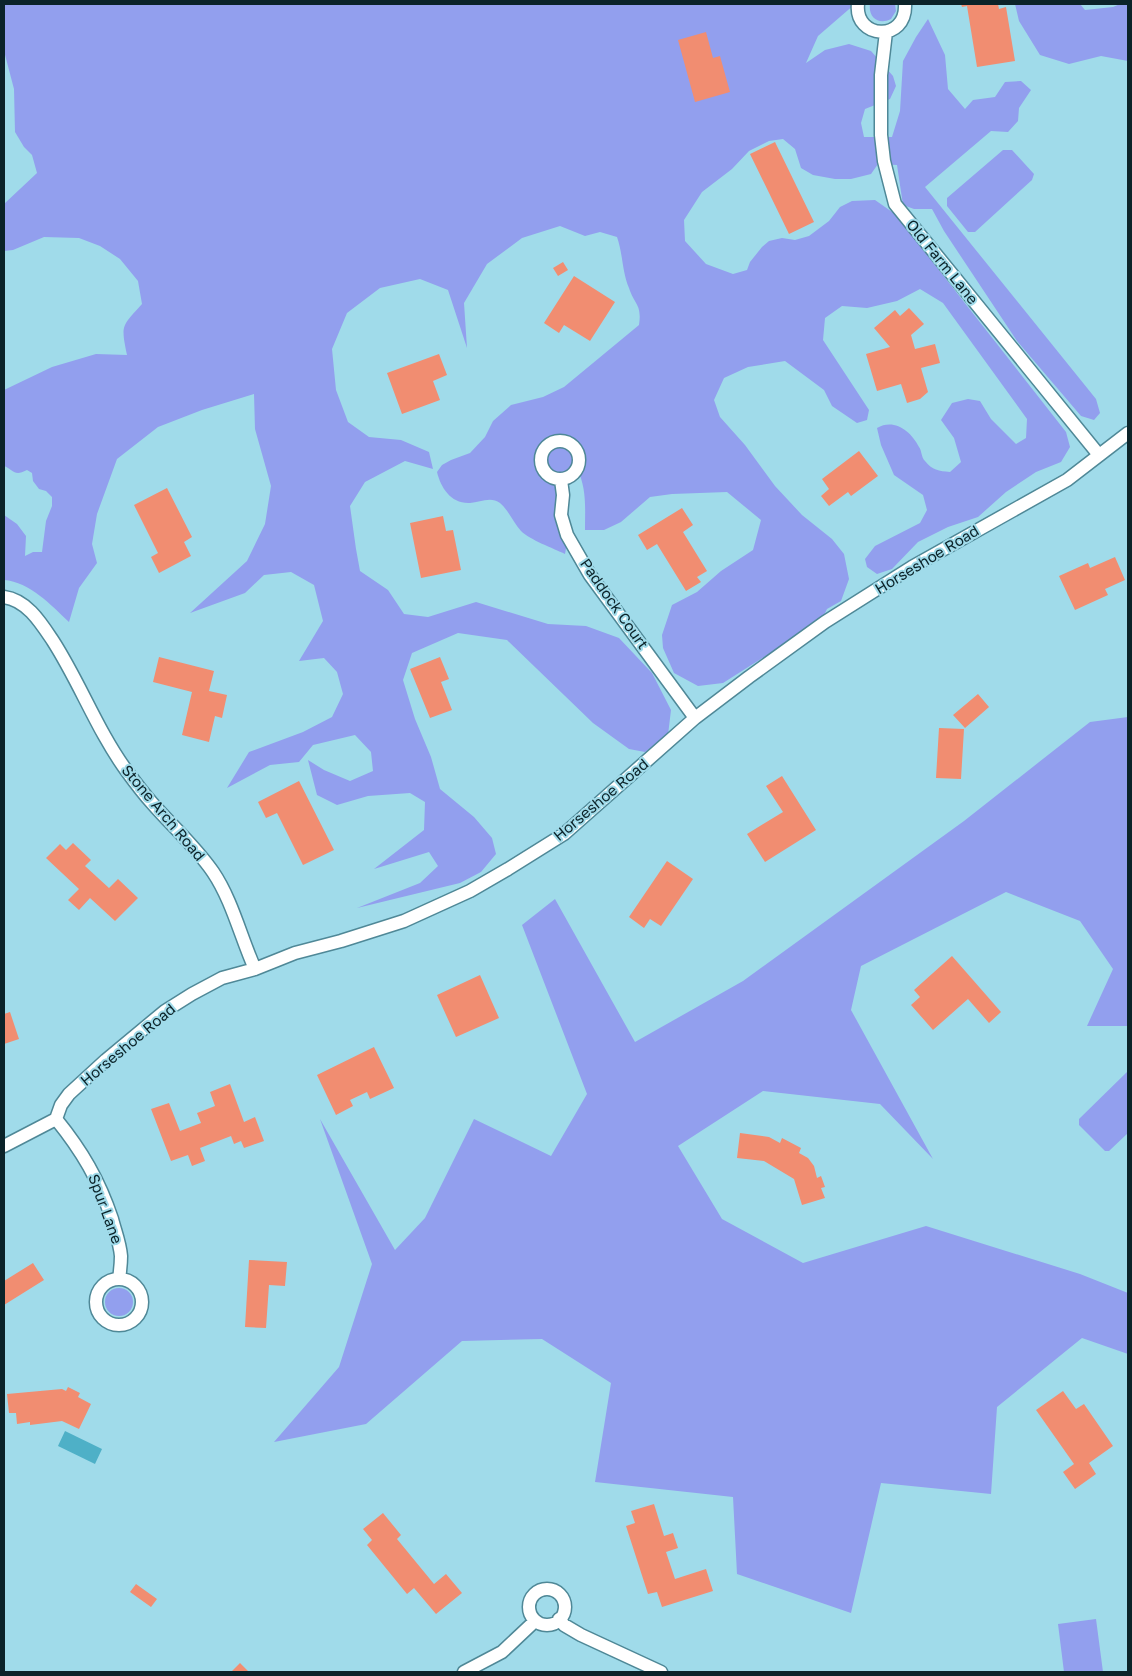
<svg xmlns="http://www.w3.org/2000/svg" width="1132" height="1676" font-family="'Golos Text',sans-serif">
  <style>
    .green { fill: #929fee }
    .water { fill: #4eb0c7 }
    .building { fill: #f18d71 }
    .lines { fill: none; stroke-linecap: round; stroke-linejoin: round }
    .street-casing { stroke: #4f8897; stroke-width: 15 }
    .street { stroke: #fff; stroke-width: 12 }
    .labels { text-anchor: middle; stroke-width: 4; stroke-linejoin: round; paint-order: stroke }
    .street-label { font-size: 15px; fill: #0b2329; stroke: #a0dbea }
  </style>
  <rect width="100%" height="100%" fill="#a0dbea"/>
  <path class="green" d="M4,4h851l-37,32 -12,27 19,-13 24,-6 22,7 22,25 3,10 -6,13 -25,10 -4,14 3,14h28l8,-26 3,-50 13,-24 12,-18 17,36 3,34 17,20 8,-9 22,-3 10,-15 16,-1 10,9 -12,18 -1,13 -10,11 -17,-1 -66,56 171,212 4,14 -6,7 -13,-4 -64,-75 -73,-110 -12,-22h-18l-11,-4 -6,-40 -19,-1 -7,10 -20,5h-16l-22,-4 -12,-7 -6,-19 -12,-10 -14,2 -20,10 -17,18 -30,23 -18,28 1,21 21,23 27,10 14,-4 3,-8 12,-15 7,-6 13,-3 13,2 14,-4 20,-15 11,-14 12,-6 23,-1 20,14 171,218 4,15 -9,15 -25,10 -30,20 -28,25 -30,10 -30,15 -26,27 -15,5 -10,-7 -2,-8 10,-13 45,-23 7,-13 -4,-15 -29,-20 -13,-30 -4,-17c17,-10 34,3 42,19 3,4 2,10 6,14 7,9 14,10 25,11l11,-10 -7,-24 -13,-18 11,-17 16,-4 12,2 11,18 25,25 10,-6 1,-19 -84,-116 -23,-14 -23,12 -30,7 -25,-2 -17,12 -2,22 46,70 -2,10 -10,3 -25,-17 -8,-16 -39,-29 -37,6 -24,11 -10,22 6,17 25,28 30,41 27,29 30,24 12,15 5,25 -8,22 -14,8 -6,12 -98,62 -25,3 -24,-13 -11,-25 -1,-13 10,-30 25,-13 24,-21 32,-21 8,-30 -34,-28 -55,2 -22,3 -29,25 -17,8h-19c0,-21 2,-42 -8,-61l-9,13 -1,20 3,24 -5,28c-12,-6 -35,-14 -44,-23 -8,-9 -12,-20 -21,-28 -9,-7 -20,-1 -30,0 -19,1 -29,-15 -33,-31l5,-7 9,-5 19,-7 15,-16 8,-16 18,-16 32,-8 21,-10 75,-62c3,-21 -4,-19 -10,-37 -7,-16 -6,-34 -12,-51l-17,-5 -15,4 -25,-10 -38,12 -35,26 -23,39 3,45 -19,-58 -28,-11 -40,9 -33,25 -15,36 4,41 12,32 21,15 32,3 28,12 4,17 -28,-8 -40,21 -15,24 6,43 4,22 28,19 16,24 24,3 48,-15 72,22 38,2 33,12 33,35 19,37 -3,25 -23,17 -16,-3 -36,-26 -86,-83 -49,-7 -46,20 -9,27 12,39 16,38 9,32 34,28 18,21 4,16 -15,18 -21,11 -103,25 63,-25 18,-17 -9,-14 -55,17 50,-39 1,-28 -15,-9 -42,3 -31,9 -20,-10 -9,-35 16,10 26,11 23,-10 -2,-19 -16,-17 -42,10 -14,17 -29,3 -43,23 22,-36 54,-20 29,-15 11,-23 -6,-22 -13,-14 -25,3 24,-40 -9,-36 -23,-13 -27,3 -19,18 -55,20 57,-52 18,-37 6,-38 -16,-57 -1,-35 -52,16 -44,17 -41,32 -20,55 -5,30 5,19 -18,25 -10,34c-18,-17 -39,-40 -65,-42v-65l13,9 9,12 -1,20 8,-4h9l4,-31 6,-15v-9l-6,-6 -7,-2 -6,-8 -1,-8 -5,-3c-13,7 -13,0 -23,-4v-76l48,-23 44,-13 31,1c-6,-30 -6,-28 15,-51l-4,-23 -18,-22 -20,-13 -21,-8 -35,-1 -31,13 -9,1v-47l33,-31 -5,-18 -8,-8 -9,-15 -1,-43 -10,-38z
    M870,4h25l1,7 -5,8c-12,6 -23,-1 -21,-15z
    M1015,4h65l5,6 28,-3 7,-3h8v57l-27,-5 -32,8 -29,-9 -21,-34z
    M1003,150h9l22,24 -2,6 -57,52h-7l-21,-26v-8z
    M1128,717v309h-41l26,-57 -33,-48 -74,-29 -145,74 -10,44 82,149 -53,-55 -117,-13 -85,55 44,73 81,44 123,-37 154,48 48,19v61l-46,-16 -85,69 -6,87 -110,-11 -30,130 -114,-39 -4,-77 -138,-15 16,-99 -69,-44 -80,2 -96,83 -92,18 65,-75 33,-103 -52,-145 75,131 30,-32 49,-99 77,37 36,-62 -65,-169 33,-26 80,143 108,-61 221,-160 126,-99z
    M1128,1071v62l-19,18h-4l-26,-26v-6z
    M105 1302a14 14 0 1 1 28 0a14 14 0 1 1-28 0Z
    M1096,1619l7,53h-39l-6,-48z"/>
  <path class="water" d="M65,1431l37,18 -7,15 -37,-18z"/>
  <path class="building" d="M961,4h37l1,5 7,-2 9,54 -38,6 -10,-61 -5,1z
    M706,32l7,26 7,-2 10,36 -35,10 -17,-62z
    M775,142l39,80 -25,12 -39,-80z
    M563,262l5,8 -10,6 -5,-8z
    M574,276l41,26 -25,39 -26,-16 -5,8 -15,-10z
    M909,308l15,16 -13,11 4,14 20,-5 5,19 -19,5 7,24 -8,7 -13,4 -6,-19 -24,7 -11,-37 24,-7 -16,-19 21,-18 5,6z
    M439,354l8,21 -14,6 7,19 -38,14 -15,-41z
    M859,451l19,25 -27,20 -3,-4 -19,14 -8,-10 8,-7 -7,-10z
    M167,488l25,49 -8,5 7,14 -32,17 -8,-16 7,-4 -24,-48z
    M682,508l11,17 -10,7 24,39 -10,6 4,5 -15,9 -29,-47 -10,6 -9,-15z
    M443,516l3,15 7,-1 8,40 -40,8 -11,-55z
    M1115,557l10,23 -20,9 3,6 -33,15 -16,-34 29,-13 2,5z
    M159,657l55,14 -5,20 18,4 -5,23 -7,-2 -6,26 -27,-7 10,-43 -39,-10z
    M440,657l9,22 -8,3 11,28 -22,8 -20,-49z
    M978,694l11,13 -24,21 -12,-13z
    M939,728l25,1 -3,50 -25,-1z
    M782,776l34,54 -51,32 -18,-28 36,-22 -17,-26z
    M299,781l35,69 -31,15 -26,-52 -11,5 -8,-16z
    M73,843l18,17 -6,6 24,22 9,-9 20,19 -23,23 -25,-23 -11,12 -11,-10 11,-11 -33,-31 14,-14 6,6z
    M667,861l26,18 -32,47 -11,-7 -6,9 -15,-11z
    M952,956l49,56 -12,11 -21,-24 -35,31 -22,-25 9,-8 -6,-7z
    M480,975l19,43 -43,19 -19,-42z
    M10,1012l9,27 -15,5v-30z
    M374,1047l20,41 -24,11 -3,-7 -17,8 3,6 -17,9 -19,-40z
    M230,1084l14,38 11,-5 9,24 -20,7 -3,-7 -7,3 -3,-8 -31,12 5,13 -13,5 -4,-11 -17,6 -20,-52 18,-6 11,28 21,-8 -4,-10 18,-7 -5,-14z
    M740,1133l29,4 11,6 2,-5 19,10 -2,5 9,5 6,8 3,12 4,-2 4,11 -4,1 4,10 -23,7 -8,-26 -30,-18 -27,-3z
    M249,1260l38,2 -2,24 -16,-1 -3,43 -21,-1z
    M33,1263l11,17 -40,25v-24z
    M68,1387l12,6 -2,4 13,7 -12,25 -17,-8 -32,4v-3l-13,2 -1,-11h-7l-2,-19 55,-5 4,2z
    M1063,1391l13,18 8,-5 29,42 -24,17 7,11 -21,15 -12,-17 11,-8 -38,-54z
    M654,1504l10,32 9,-3 5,15 -12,4 9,27 31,-10 7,22 -51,16 -5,-15 -9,2 -22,-68 9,-3 -4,-12z
    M383,1513l18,22 -4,4 37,45 12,-10 16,19 -26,21 -22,-26 -7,6 -40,-49 5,-5 -9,-11z
    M136,1584l21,15 -6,8 -21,-15z
    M240,1663l9,9h-18z"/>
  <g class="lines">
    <defs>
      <path id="street" d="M858,4c-4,35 49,39 47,0
        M886,32l-5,43v60l3,26 11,43 204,251
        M541 460a19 19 0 1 1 38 0a19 19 0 1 1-38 0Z
        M561,480l2,15 -2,20 6,20 23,40 105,143
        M4,597c23,3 37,26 49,44 27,42 44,89 73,129 8,11 17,23 26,33 20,23 43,43 61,69 19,28 28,66 42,97
        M56,1119c26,32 43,61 56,100 3,12 8,24 9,37 0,8 -1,16 -2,23
        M4,1146l52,-27 5,-14 8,-11 37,-34 59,-49 27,-17 30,-16 33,-9 40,-16 46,-12 63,-20 66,-30 38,-22 56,-35 131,-116 54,-41 76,-55 87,-55 155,-87 61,-47
        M96 1302a23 23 0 1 1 46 0a23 23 0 1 1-46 0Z
        M529 1607a18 18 0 1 1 36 0a18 18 0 1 1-36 0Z
        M559,1619l5,6 17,10 80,37
        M464,1672l38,-20 33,-31"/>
    </defs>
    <use href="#street" class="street-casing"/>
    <use href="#street" class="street"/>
  </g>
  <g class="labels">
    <g class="street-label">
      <text transform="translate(942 262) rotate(51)" y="5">Old Farm Lane</text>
      <text transform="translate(927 560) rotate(-31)" y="5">Horseshoe Road</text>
      <text transform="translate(614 604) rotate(55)" y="5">Paddock Court</text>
      <text transform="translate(601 800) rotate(-40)" y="5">Horseshoe Road</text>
      <text transform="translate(163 813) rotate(50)" y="5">Stone Arch Road</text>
      <text transform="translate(128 1045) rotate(-40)" y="5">Horseshoe Road</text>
      <text transform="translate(105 1209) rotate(70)" y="5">Spur Lane</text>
    </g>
  </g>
  <rect width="1132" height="1676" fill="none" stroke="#0b2329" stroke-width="10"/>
</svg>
